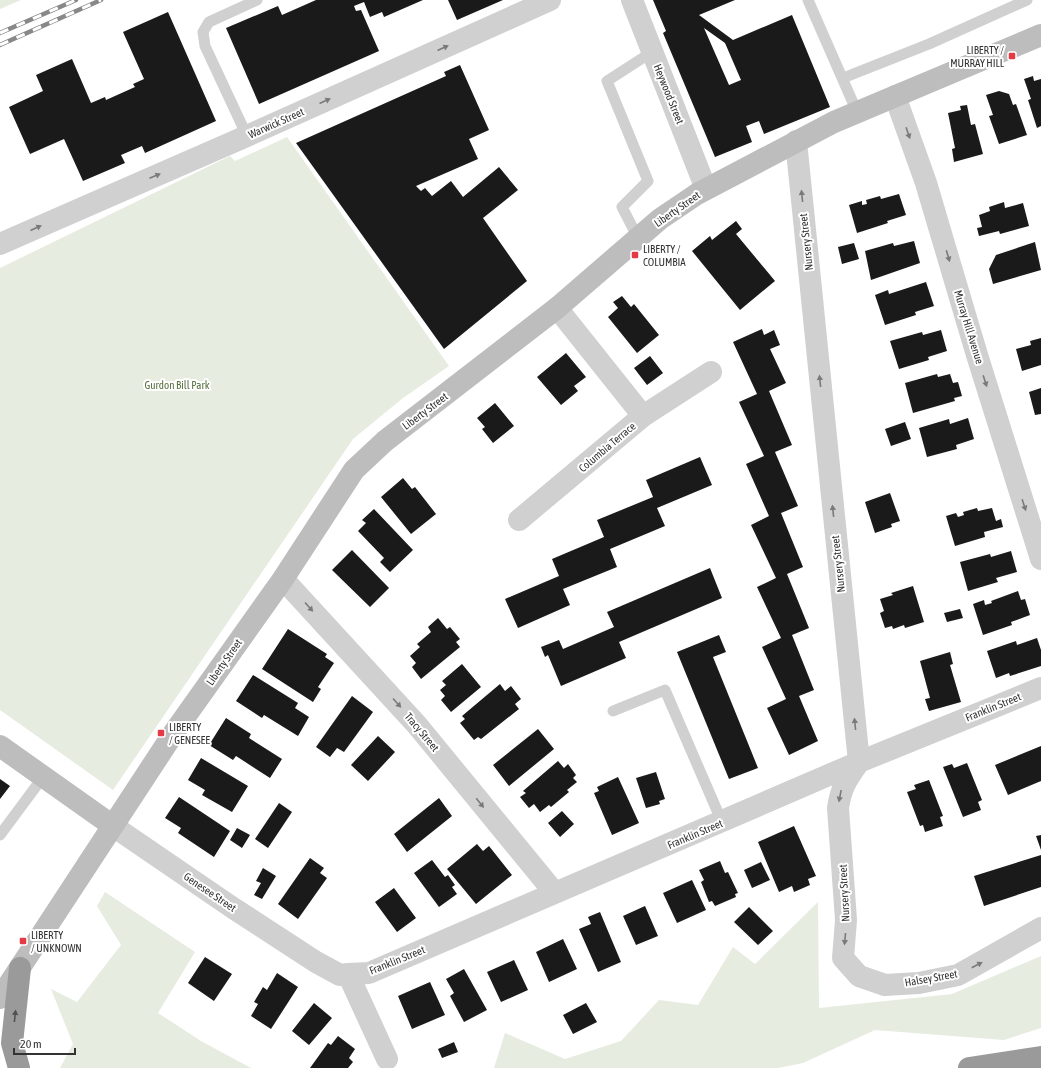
<svg xmlns="http://www.w3.org/2000/svg" width="1041" height="1068" font-family="'Asap Condensed',sans-serif">
  <style>
    .green { fill: #e6ecdf }
    .building { fill: #1a1a1a; fill-rule: evenodd }
    .lines { fill: none; stroke-linecap: round; stroke-linejoin: round }
    .service { stroke: #d0d0d0; stroke-width: 11 }
    .minor { stroke: #d0d0d0; stroke-width: 22 }
    .secondary { stroke: #bdbdbd; stroke-width: 22 }
    .motorway { stroke: #9a9a9a; stroke-width: 22 }
    .rail-casing { stroke: #888; stroke-width: 4.5 }
    .rail { stroke: #fff; stroke-width: 3; stroke-dasharray: 9; stroke-linecap: butt }
    .oneway { fill: #7a7a7a }
    .oneway2 { fill: #525252 }
    .poi-dot { fill: #e63946; stroke: #fff; stroke-width: 1.5 }
    .labels { text-anchor: middle; stroke-width: 4; stroke-linejoin: round; paint-order: stroke }
    .poi-label { font-size: 11px; fill: #333; stroke: #fff; text-anchor: start }
    .street-label { font-size: 11px; fill: #333; stroke: #fff }
    .park-label { font-size: 11px; fill: #56703f; stroke: #fff }
  </style>
  <rect width="100%" height="100%" fill="#fff"/>
  <path class="green" d="M0,0h21l-21,9z
    M287,137l162,229 -46,32 -50,41 -240,351 -113,-80v-442l230,-112 5,5z
    M105,892l90,60 -37,61 43,28 50,27h-191l13,-24 -22,-55 26,13 44,-57 -24,-39z
    M818,902l1,106 133,-14 89,-38v72l-37,12 -129,-10 -72,33 -25,5h-284l11,-35 60,26 56,-18 38,-41 39,5 35,-58 22,17z"/>
  <path class="building" d="M316,0h107l-39,17 -2,-5 -12,5 -6,-15 -10,4 2,5 5,-1 18,41 -120,53 -33,-76 52,-22 4,9z
    M448,0h55l-46,20z
    M653,0h82l-36,15 34,25 59,-25 38,92 -66,27 -5,-13 -13,5 6,16 -37,15 -52,-124 3,-2zM704,28l21,15 16,37 -12,5z
    M168,12l48,109 -71,32 -3,-7 -21,9 4,8 -42,18 -19,-42 -34,15 -21,-47 34,-16 -7,-16 36,-16 19,44 14,-6 1,3 29,-13 -2,-3 11,-5 -21,-47z
    M460,65l29,65 -20,9 9,20 -62,27 5,5 4,-3 7,8 19,-15 12,16 36,-30 19,23 -35,28 44,63 -83,68 -148,-206 150,-67 -2,-4z
    M1033,76l1,5 7,-2v47l-4,2 -9,-28 3,-1 -7,-20z
    M999,91l10,3 4,11 3,-1 11,31 -28,9 -10,-28 4,-1 -7,-20z
    M967,105l4,20 4,-1 8,30 -29,8 -2,-13 3,-1 -7,-35 13,-3 -1,-4z
    M899,194l7,21 -19,6 1,2 -31,10 -8,-28 13,-4v4l5,-1 -1,-4 14,-4 1,3z
    M1004,202l1,6 18,-5 6,23 -29,8 -1,-3 -20,5 -2,-8 5,-1 -3,-12 11,-4 -1,-4z
    M736,221l6,8 -6,5 39,47 -35,29 -48,-59 18,-15 2,4z
    M914,241l6,22 -49,17 -6,-29 28,-8 1,3z
    M1035,242l6,28 -48,14 -4,-15 7,-14z
    M854,243l5,16 -17,5 -4,-17z
    M926,282l8,24 -19,6 1,3 -31,10 -10,-30 13,-5 1,4z
    M622,296l9,11 3,-3 25,31 -22,18 -29,-36 10,-9 -5,-6z
    M762,329l2,6 10,-5 6,15 -10,4 16,34 -17,8 23,54 -17,7 23,54 -17,7 22,54 -16,7 22,54 -17,7 22,55 -15,6 19,45 -29,14 -22,-47 19,-9 -24,-52 19,-9 -24,-51 19,-9 -25,-53 18,-9 -23,-52 18,-8 -25,-54 18,-8 -24,-52z
    M941,330l6,21 -19,6 1,3 -30,9 -9,-28 32,-9 1,3z
    M1041,338v27l-19,6 -6,-22 15,-4 -1,-4z
    M566,353l20,24 -12,9 4,5 -17,14 -24,-28z
    M650,356l13,17 -16,12 -13,-17z
    M937,374l1,3 12,-3 3,9 5,-1 4,14 -8,2 1,3 -42,12 -8,-30z
    M1041,388v26l-6,1 -6,-23z
    M495,403l19,23 -21,17 -11,-14 3,-2 -8,-9z
    M968,418l6,21 -18,6 1,4 -30,8 -8,-29 30,-9 1,5z
    M905,422l6,17 -20,7 -6,-17z
    M700,457l12,28 -55,23 8,18 -55,23 7,18 -54,22 7,16 -52,23 -13,-29 54,-23 -7,-17 52,-22 -7,-17 56,-23 -7,-17z
    M403,478l9,11 3,-2 21,27 -25,20 -30,-37z
    M890,493l10,28 -9,3 1,3 -17,6 -10,-31z
    M977,508l1,3 14,-3 4,13 5,-2 2,8 -19,5 1,5 -30,9 -9,-30 10,-3 2,4 6,-2 -1,-3z
    M374,509l39,41 -23,22 -10,-10 4,-4 -26,-27 8,-8 -4,-3z
    M352,550l37,38 -19,19 -38,-37z
    M1011,551l6,21 -21,6 2,4 -30,9 -8,-29 30,-8 1,3z
    M710,568l12,30 -103,44 7,16 -65,28 -13,-31 -3,2 -4,-10 18,-7 4,9 51,-22 -7,-15z
    M913,586l11,36 -19,6 -1,-3 -11,4 -1,-3 -7,2 -5,-15 4,-2 -4,-12 13,-4 -2,-2z
    M1018,591l3,9 4,-1 5,16 -19,7 1,3 -29,10 -10,-31 11,-4 1,5 7,-2 -1,-2z
    M960,609l3,9 -16,4 -3,-9z
    M438,618l9,11 3,-2 10,12 -4,3 4,5 -39,32 -9,-12 4,-4 -6,-7 10,-9 -3,-3 14,-12 -3,-5z
    M288,629l39,25 -2,3 9,6 -16,24 3,2 -8,13 -51,-33z
    M719,635l7,17 -13,5 45,111 -29,11 -52,-127z
    M1037,638l4,12v16l-31,10 -1,-3 -13,5 -9,-27 29,-10 1,4z
    M950,652l3,12 -3,1 11,37 -32,9 -4,-12 5,-1 -10,-37z
    M462,664l19,23 -30,25 -10,-12 4,-4 -5,-6 6,-5 -4,-4z
    M253,675l45,28 -3,5 14,9 -11,19 -34,-21 -2,3 -26,-17z
    M500,684l5,7 6,-5 10,13 -6,5 4,5 -38,30 -3,-2 -4,3 -14,-17 5,-4 -3,-3z
    M352,696l21,16 -29,40 -7,-4 -7,9 -14,-10z
    M226,718l25,16 -2,4 33,21 -12,19 -34,-22 -3,4 -24,-15z
    M538,729l16,20 -45,37 -16,-21z
    M378,736l17,16 -27,29 -17,-16z
    M1041,746v35l-33,14 -13,-30z
    M201,758l47,28 -16,26 -30,-17 3,-5 -17,-10z
    M558,761l6,7 4,-4 8,11 -3,3 4,4 -10,8 2,2 -18,15 -2,-2 -9,7 -6,-8 -5,4 -9,-11 6,-4 -3,-2z
    M967,763l15,37 -4,2 3,8 -18,7 -20,-50 9,-3 2,4z
    M656,772l9,27 -6,2 1,3 -14,4 -10,-30z
    M618,777l21,46 -27,12 -18,-42 5,-2 -2,-4z
    M0,779l10,7 -10,13z
    M929,780l14,36 -3,1 3,9 -18,6 -2,-7 -3,1 -13,-34 9,-3 -2,-4z
    M179,797l51,34 -16,26 -36,-24 3,-5 -16,-10z
    M439,798l13,18 -45,36 -13,-18z
    M279,803l13,9 -24,36 -13,-9z
    M562,811l12,13 -14,13 -12,-14z
    M794,826l22,50 -8,3 2,6 -16,7 -2,-6 -13,6 -21,-50z
    M237,828l13,7 -8,13 -12,-8z
    M1041,835v15l-5,-14z
    M477,844l6,7 6,-5 23,29 -36,29 -29,-35z
    M1041,855v32l-57,19 -10,-30z
    M310,858l14,10 -4,5 7,5 -29,41 -20,-15z
    M432,860l13,17 3,-2 7,10 -3,2 5,7 -18,13 -25,-34z
    M720,861l5,12 3,-1 10,21 -3,1 1,3 -21,9 -3,-5 -3,1 -8,-20 3,-2 -5,-10z
    M761,862l9,18 -18,8 -8,-18z
    M263,868l13,8 -14,23 -8,-4 7,-12 -5,-2z
    M692,880l14,30 -29,13 -14,-30z
    M394,888l22,30 -19,14 -22,-30z
    M645,906l13,30 -22,9 -13,-29z
    M749,907l24,24 -15,14 -24,-23z
    M600,912l21,50 -23,10 -19,-43 12,-5 -3,-7z
    M563,939l14,30 -28,13 -13,-30z
    M205,957l27,17 -18,27 -26,-18z
    M514,960l14,30 -27,12 -14,-30z
    M464,969l23,41 -23,12 -14,-26 4,-3 -8,-14z
    M277,973l21,14 -27,42 -20,-13 7,-12 -4,-2 9,-15 4,3z
    M430,982l15,33 -33,14 -14,-33z
    M314,1003l18,15 -23,27 -17,-14z
    M586,1003l11,19 -24,12 -10,-19z
    M338,1036l17,13 -6,9 4,4 -5,6h-38l18,-25 3,2z
    M454,1042l4,10 -16,6 -4,-9z"/>
  <g class="lines">
    <path class="service" d="M808,0l49,112
      M843,78l86,-34 98,-44
      M247,136l-42,-90 -2,-14 6,-10 48,-22
      M638,238l-16,-31 26,-26 -41,-100 45,-29
      M613,711l52,-21 57,132
      M0,835l43,-58"/>
    <path class="minor" d="M632,0l74,189
      M895,96l31,87 51,172 64,204
      M796,141l63,621c-12,17 -18,25 -21,46l8,112 -3,38 16,18 26,9 34,-2 39,-8 83,-47
      M0,244l258,-113 292,-131
      M643,416l68,-44
      M519,520l124,-104 -86,-108
      M283,579l134,146 137,167
      M113,826l120,82 83,54 24,13 8,-1 39,85
      M348,974l21,-1 490,-211 182,-74"/>
    <path class="secondary" d="M0,746l113,80
      M0,998l175,-267 108,-152 71,-109 31,-29 172,-133 103,-89 37,-25 137,-72 207,-87"/>
    <path class="motorway" d="M19,1068l-7,-25 8,-75
      M969,1068l72,-11"/>
    <defs>
      <path id="rail" d="M0,33l76,-33
        M0,45l101,-45"/>
    </defs>
    <use href="#rail" class="rail-casing"/>
    <use href="#rail" class="rail"/>
  </g>
  <defs><path id="oneway-solid" d="M-6-.8H1V-3.2L6.5 0L1 3.2V.8H-6Z"/></defs>
  <g class="oneway">
    <use href="#oneway-solid" transform="translate(443 48) rotate(-24)"/>
    <use href="#oneway-solid" transform="translate(325 101) rotate(-24)"/>
    <use href="#oneway-solid" transform="translate(908 133) rotate(71)"/>
    <use href="#oneway-solid" transform="translate(155 176) rotate(-23)"/>
    <use href="#oneway-solid" transform="translate(802 196) rotate(-96)"/>
    <use href="#oneway-solid" transform="translate(36 228) rotate(-24)"/>
    <use href="#oneway-solid" transform="translate(948 256) rotate(74)"/>
    <use href="#oneway-solid" transform="translate(820 381) rotate(-96)"/>
    <use href="#oneway-solid" transform="translate(985 381) rotate(72)"/>
    <use href="#oneway-solid" transform="translate(1024 505) rotate(72)"/>
    <use href="#oneway-solid" transform="translate(833 511) rotate(-96)"/>
    <use href="#oneway-solid" transform="translate(309 607) rotate(48)"/>
    <use href="#oneway-solid" transform="translate(397 703) rotate(48)"/>
    <use href="#oneway-solid" transform="translate(855 724) rotate(-96)"/>
    <use href="#oneway-solid" transform="translate(840 796) rotate(101)"/>
    <use href="#oneway-solid" transform="translate(480 803) rotate(51)"/>
    <use href="#oneway-solid" transform="translate(845 939) rotate(95)"/>
    <use href="#oneway-solid" transform="translate(977 965) rotate(-28)"/>
  </g>
  <use class="oneway2" href="#oneway-solid" transform="translate(15 1016) rotate(-84)"/>
  <g class="poi-dot">
    <rect x="1008" y="52" width="8" height="8" rx="2"/>
    <rect x="631" y="251" width="8" height="8" rx="2"/>
    <rect x="157" y="729" width="8" height="8" rx="2"/>
    <rect x="19" y="937" width="8" height="8" rx="2"/>
  </g>
  <g class="labels">
    <g class="poi-label">
      <text x="1004" y="54" text-anchor="end">LIBERTY /<tspan x="1004" dy="13">MURRAY HILL</tspan></text>
      <text x="643" y="253">LIBERTY /<tspan x="643" dy="13">COLUMBIA</tspan></text>
      <text x="169" y="731">LIBERTY<tspan x="169" dy="13">/ GENESEE</tspan></text>
      <text x="31" y="939">LIBERTY<tspan x="31" dy="13">/ UNKNOWN</tspan></text>
    </g>
    <g class="street-label">
      <text transform="translate(669 94) rotate(68)" y="4">Heywood Street</text>
      <text transform="translate(276 123) rotate(-24)" y="4">Warwick Street</text>
      <text transform="translate(677 209) rotate(-35)" y="4">Liberty Street</text>
      <text transform="translate(806 242) rotate(-96)" y="4">Nursery Street</text>
      <text transform="translate(969 327) rotate(73)" y="4">Murray Hill Avenue</text>
      <text transform="translate(425 411) rotate(-37)" y="4">Liberty Street</text>
      <text transform="translate(607 447) rotate(-40)" y="4">Columbia Terrace</text>
      <text transform="translate(838 564) rotate(-96)" y="4">Nursery Street</text>
      <text transform="translate(224 662) rotate(-55)" y="4">Liberty Street</text>
      <text transform="translate(993 707) rotate(-22)" y="4">Franklin Street</text>
      <text transform="translate(422 732) rotate(50)" y="4">Tracy Street</text>
      <text transform="translate(695 834) rotate(-23)" y="4">Franklin Street</text>
      <text transform="translate(210 892) rotate(34)" y="4">Genesee Street</text>
      <text transform="translate(844 893) rotate(-93)" y="4">Nursery Street</text>
      <text transform="translate(397 960) rotate(-22)" y="4">Franklin Street</text>
      <text transform="translate(931 978) rotate(-10)" y="4">Halsey Street</text>
    </g>
    <g class="park-label">
      <text x="177" y="389">Gurdon Bill Park</text>
    </g>
  </g>
  <path d="M14 1048v6h61v-6" fill="none" stroke="#333333" stroke-width="2"/>
  <text x="20" y="1048" font-size="12" fill="#333333" stroke="#ffffff" stroke-width="3" paint-order="stroke">20 m</text>
</svg>
